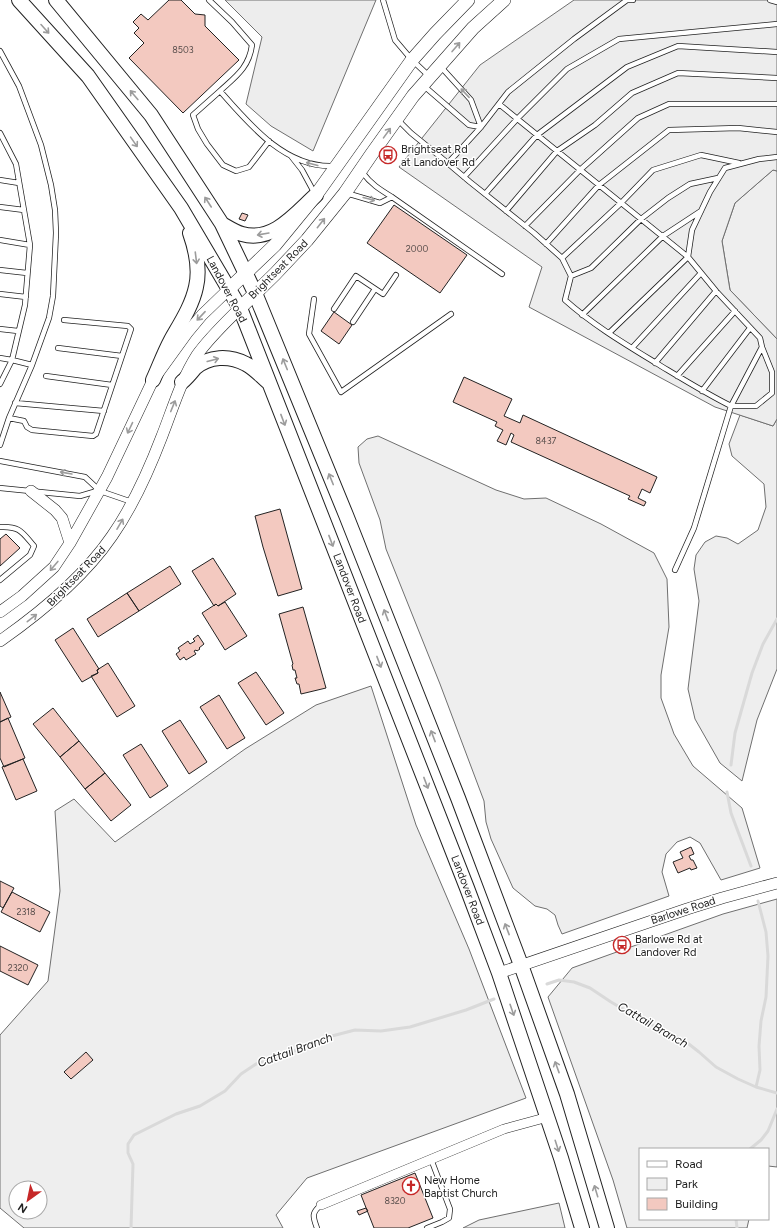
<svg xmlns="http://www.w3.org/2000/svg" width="777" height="1228" font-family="Figtree,sans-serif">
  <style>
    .green { fill: #eee; stroke: #6f6f6f; fill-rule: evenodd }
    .parking { fill: #ededed; stroke: #6f6f6f }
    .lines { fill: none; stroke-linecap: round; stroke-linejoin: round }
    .stream { stroke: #d9d9d9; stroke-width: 3 }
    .building { fill: #f3c9c0; stroke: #222 }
    .service-casing { stroke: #222; stroke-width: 6 }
    .minor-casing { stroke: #222; stroke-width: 10 }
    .tertiary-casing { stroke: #222; stroke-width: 12 }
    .secondary-casing { stroke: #222; stroke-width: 14 }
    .primary-casing { stroke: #222; stroke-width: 16 }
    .service { stroke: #fff; stroke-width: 4.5 }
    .minor { stroke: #fff; stroke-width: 9 }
    .tertiary { stroke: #fff; stroke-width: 11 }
    .secondary { stroke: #fff; stroke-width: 13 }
    .primary { stroke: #fff; stroke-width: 14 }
    .oneway { stroke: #9c9c9c }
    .labels { text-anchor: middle; stroke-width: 3; stroke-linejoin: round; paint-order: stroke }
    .number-label { font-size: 9px; fill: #564c4a }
    .poi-label { font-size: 11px; fill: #222; stroke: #fff; text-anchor: start }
    .street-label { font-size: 11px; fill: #222; stroke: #fff }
    .water-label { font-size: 12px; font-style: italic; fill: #222; stroke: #fff }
  </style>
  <rect width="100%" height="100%" fill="#fff"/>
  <path class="green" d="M773,170l4,1v168l-47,-49 -8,-49 13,-38z
    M740,415l33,11 4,-7v250l-20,51 -15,61 -22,-18 -25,-44 -7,-30 11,-88 -5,-32 2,-14 9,-13 11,-6 11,2 11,6 20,-14 8,-23 -2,-23 -32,-28 -3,-12z
    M378,436l118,54 28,9 22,-1 55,26 53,29 13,26 2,48 -8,48v23l13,36 19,32 49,42 18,60 -39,12 -21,-37 -10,-6 -13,5 -11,12 -4,18 7,24 -107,38 -4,-9 -3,-10 -8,-6 -12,-3 -22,-18 -22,-49 -5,-17 -2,-21 -44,-117 -54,-135 -6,-29 -21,-57 -1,-16 9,-8z
    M371,686l45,139 53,124 57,149 -219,80 -31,37 7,13h-259l-24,-20v-173l48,-54 12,-90 -5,-80 19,-12 41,43 130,-93 71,-44zM16,1188h24v24h-24z
    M777,899v268l-9,-1v-17h-128v70h109l-2,9h-120l-14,-48 -65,-183 24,-29 151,-54z
    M559,1203l6,25h-102l16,-8z"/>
  <path class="parking" d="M225,0h151l-63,151 -42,-25 -25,-22 16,-67z
    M574,0h203v171l-4,-1 -38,33 -13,38 8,49 47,49v80l-4,7 -58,-19 -186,-100 13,-40 -143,-100 81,-102z"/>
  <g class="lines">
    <path class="stream" d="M731,765l4,-32 17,-60 11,-29 14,-25
      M727,792l4,21 20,53
      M547,984l12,-4 15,2 16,6 21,14 31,18 43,21 14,11 17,15 22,12 18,8 21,6
      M756,1087l4,-17 -1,-24 2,-25 5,-24 2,-41 -2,-24 -8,-31
      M750,1149l11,-9 7,-9 9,-22
      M736,1219l1,9
      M131,1228l2,-64 -5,-11v-9l6,-9 42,-21 24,-8 25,-15 16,-17 15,-10 21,-6 51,-21 27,-7 26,1 29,-4 56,-17 28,-11"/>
  </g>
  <path class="building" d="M169,0h12l14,14 10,1v11l34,34 -56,53 -54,-55 15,-15 -10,-10 5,-5 -6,-6 8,-8 7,6z
    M394,205l73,50 -27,38 -73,-50z
    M242,213l6,2 -3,6 -6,-2z
    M334,312l18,13 -13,19 -18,-13z
    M464,377l48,22 -8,17 16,7 3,-8 134,62 -7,16 -8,-4 -4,9 8,4 -2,4 -16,-7 2,-3 -119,-54 3,-7 -3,-2 -5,12 -9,-4 6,-11 -8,-4 2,-4 -44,-20z
    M280,509l22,80 -24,7 -15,-49 -8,-31z
    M6,534l14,14 -20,18v-27z
    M213,558l23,36 -18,12 -2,-2 -2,2 -22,-35z
    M170,566l11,18 -42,27 -12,-18z
    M127,593l12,18 -41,26 -11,-18z
    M225,602l22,34 -22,14 -23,-37 14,-9 2,2z
    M303,607l23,81 -25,6 -2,-10h-2l-2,-6h2l-2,-8h-2l-1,-5 1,-1 -14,-50z
    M73,628l26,41 -2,1 1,3 -16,9 -27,-42z
    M198,635l6,9 -5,4 1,1 -3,2 -1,-1 -2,1 2,3 -10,6 -2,-3 -4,3 -4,-6 4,-3 -2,-3 10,-7 2,3 5,-3 -2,-2z
    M108,663l27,43 -18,11 -26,-41 7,-3 -1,-3z
    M256,672l28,41 -18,12 -28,-42z
    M0,692l11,25 -11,5z
    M219,695l26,43 -18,11 -27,-42z
    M53,708l26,33 -19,16 -27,-33z
    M8,718l17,40 -21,9 -4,-9v-36z
    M180,720l27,42 -18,12 -27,-43z
    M79,741l26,32 -20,16 -25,-32z
    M141,744l27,42 -18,12 -27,-43z
    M23,759l14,32 -21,9 -14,-33z
    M105,773l26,32 -20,16 -26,-32z
    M691,847l3,7 -5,2 2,4h2l4,8 -6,2 -1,-2 -12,5 -5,-11 10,-4 -3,-6z
    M0,881l14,7 -11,20 -3,-2z
    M12,892l38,20 -10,20 -39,-20z
    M0,946l38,19 -10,20 -28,-14z
    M86,1052l7,8 -22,19 -7,-7z
    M415,1173l18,45 -25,10h-34l-13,-33z
    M366,1208l2,3 -9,4 -2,-4z"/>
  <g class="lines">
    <defs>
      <path id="service" d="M209,0l23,22 20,23c-3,23 -17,32 -32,46 29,33 65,77 113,75
        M383,0l12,40 17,20 18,17
        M770,0l7,2
        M0,51l19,35 22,59 10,40 4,25 1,23 -3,63 -4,22 -17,47 -23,53 -9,27
        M424,86l45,39 12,2 -10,-27 -30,-33
        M220,91l-27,24 5,14 9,15 16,21 13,6 13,-4 20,-26
        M499,104l189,153 -79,76
        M397,119l14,14 27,22 32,27 64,51 28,25 9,18 -6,24c28,25 60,44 91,63 25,15 49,30 75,43l-37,122 -19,42
        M0,133l16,31 14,81 -5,60 -13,55 -12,-2
        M291,156l11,14 13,24
        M448,163l33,-36 27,-35 66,-53 53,-39h6
        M362,172c9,12 17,17 30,25l110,77
        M464,177l53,-58 50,-50 52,-30 158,-15
        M0,180l19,3
        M346,193l34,10 12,-6
        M485,194l52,-59 90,-68 51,-21 99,6
        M0,207l24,3
        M506,211l51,-60 38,-26 37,-32 46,-20 99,5
        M525,226l55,-56 58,-52 31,-14h108
        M0,240l30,5
        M546,244l53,-59 70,-55 69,-2 39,4
        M562,258l59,-55 32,-33 48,-15 38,8
        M0,270l27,3
        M571,276l20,-8 50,-49 27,-21 22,-14 28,-6
        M0,294l26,3
        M314,299l-5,35 32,58 110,-78
        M334,309l22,-33 27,18 13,-19
        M582,315l81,-79 38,-25
        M353,322l22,-33
        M0,329l18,2
        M762,347l10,25v21l-16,13h-25l31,-59 -2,-9 -44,-47 -28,-34 4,-27 18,-38 15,-24 34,-9 18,-2
        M58,348l64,8
        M632,348l69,-75
        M655,363l61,-72
        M46,376l66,9
        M677,376l58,-65
        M0,384l12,-24 20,5
        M702,391l48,-63
        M15,403l89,8
        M9,418l15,3 3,6 5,3 61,6 3,-2 35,-105 -3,-3 -64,-6
        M0,461l85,16 15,14 32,11
        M0,488l80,8 17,-5
        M0,527c20,-1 22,5 34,19l-4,9 -30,25
        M317,1228c-4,-11 -6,-15 4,-23
        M427,1228l15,-6 7,-4 1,-9 -19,-50"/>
      <path id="minor" d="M321,1205l183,-76 44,-12"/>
      <path id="tertiary" d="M31,491l24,19 7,8 8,25
        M0,612l22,-16 32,-29 16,-24 37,-66 46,-97 34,-47 15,-18 27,-26
        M0,641c40,-28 84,-64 112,-105 21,-30 37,-66 50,-100 11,-28 19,-56 35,-81 12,-17 28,-32 43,-47
        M499,973l188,-64 35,-11 55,-15"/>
      <path id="secondary" d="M229,289l46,-44 41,-50 96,-135 23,-26 33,-34
        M240,308l35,-34 32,-34 38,-47 26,-38 42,-59 60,-68 31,-28"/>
      <path id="primary" d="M19,0l69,76 93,132 59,100 227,580 32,85 16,48 46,137 21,70
        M56,0l95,115 71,109 33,69 91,222 112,283 63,167 46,129 40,134
        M222,224c7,4 13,8 20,10 31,9 54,-21 74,-39
        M153,380c6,-13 11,-27 18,-40 9,-16 21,-34 25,-53 4,-17 0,-37 -6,-54
        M182,382c5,-4 9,-9 13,-14 14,-12 34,-13 51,-4 8,4 15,12 22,18"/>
    </defs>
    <use href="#service" class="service-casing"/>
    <use href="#minor" class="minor-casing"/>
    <use href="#tertiary" class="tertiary-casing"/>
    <use href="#secondary" class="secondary-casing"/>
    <use href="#primary" class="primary-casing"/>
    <use href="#service" class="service"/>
    <use href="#minor" class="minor"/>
    <use href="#tertiary" class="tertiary"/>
    <use href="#secondary" class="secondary"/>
    <use href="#primary" class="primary"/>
  </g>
  <defs><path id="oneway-shaft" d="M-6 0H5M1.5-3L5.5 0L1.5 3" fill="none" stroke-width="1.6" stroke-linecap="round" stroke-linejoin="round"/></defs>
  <g class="oneway">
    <use href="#oneway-shaft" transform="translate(45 29) rotate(48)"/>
    <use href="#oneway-shaft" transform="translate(456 47) rotate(-49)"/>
    <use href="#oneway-shaft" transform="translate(465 93) rotate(-133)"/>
    <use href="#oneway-shaft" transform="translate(134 95) rotate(-130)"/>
    <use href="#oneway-shaft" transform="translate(387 133) rotate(-54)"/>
    <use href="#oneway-shaft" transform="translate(134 142) rotate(55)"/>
    <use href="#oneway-shaft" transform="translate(312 164) rotate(-165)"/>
    <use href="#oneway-shaft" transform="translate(369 199) rotate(15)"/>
    <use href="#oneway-shaft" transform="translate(208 202) rotate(-123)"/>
    <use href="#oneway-shaft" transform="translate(321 223) rotate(-52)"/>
    <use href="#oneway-shaft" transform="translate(263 234) rotate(170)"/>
    <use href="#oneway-shaft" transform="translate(196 258) rotate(83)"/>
    <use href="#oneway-shaft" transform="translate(201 316) rotate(133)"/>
    <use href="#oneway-shaft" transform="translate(213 360) rotate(-15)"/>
    <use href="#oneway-shaft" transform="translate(285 364) rotate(-112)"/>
    <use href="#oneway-shaft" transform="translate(173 406) rotate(-68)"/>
    <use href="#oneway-shaft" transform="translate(283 420) rotate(69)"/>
    <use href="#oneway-shaft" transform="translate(130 428) rotate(115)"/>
    <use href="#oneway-shaft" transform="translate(66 473) rotate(-170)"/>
    <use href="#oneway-shaft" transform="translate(331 479) rotate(-112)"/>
    <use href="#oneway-shaft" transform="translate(120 524) rotate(-60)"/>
    <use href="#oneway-shaft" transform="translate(331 541) rotate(69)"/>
    <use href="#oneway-shaft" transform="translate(54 566) rotate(130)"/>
    <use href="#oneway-shaft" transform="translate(386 615) rotate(-111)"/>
    <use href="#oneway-shaft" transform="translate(32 618) rotate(-38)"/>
    <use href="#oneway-shaft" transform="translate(379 662) rotate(69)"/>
    <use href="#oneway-shaft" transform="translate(433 736) rotate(-111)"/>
    <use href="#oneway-shaft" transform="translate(426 783) rotate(69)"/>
    <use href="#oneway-shaft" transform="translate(507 929) rotate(-111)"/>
    <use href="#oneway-shaft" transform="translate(512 1010) rotate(71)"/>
    <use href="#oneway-shaft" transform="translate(557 1067) rotate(-110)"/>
    <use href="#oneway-shaft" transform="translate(557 1146) rotate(72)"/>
    <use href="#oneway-shaft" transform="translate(596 1191) rotate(-107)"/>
  </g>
  <defs>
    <symbol id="bus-ring" viewBox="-11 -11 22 22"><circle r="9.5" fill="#fff" stroke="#c62828" stroke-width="1.5"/><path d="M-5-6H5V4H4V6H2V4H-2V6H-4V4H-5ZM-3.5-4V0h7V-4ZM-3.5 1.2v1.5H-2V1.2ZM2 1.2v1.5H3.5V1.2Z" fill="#c62828"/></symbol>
    <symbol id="church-ring" viewBox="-11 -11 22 22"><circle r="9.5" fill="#fff" stroke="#c62828" stroke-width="1.5"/><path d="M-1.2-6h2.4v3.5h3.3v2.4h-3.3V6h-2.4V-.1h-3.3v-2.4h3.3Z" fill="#c62828"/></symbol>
  </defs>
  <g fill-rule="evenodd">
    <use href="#bus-ring" x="378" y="145" width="20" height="20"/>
    <use href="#bus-ring" x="612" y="935" width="20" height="20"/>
    <use href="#church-ring" x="401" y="1176" width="20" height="20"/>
  </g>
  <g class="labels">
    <g class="number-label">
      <text x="183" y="53">8503</text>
      <text x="417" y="252">2000</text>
      <text x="546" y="444">8437</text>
      <text x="26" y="915">2318</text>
      <text x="18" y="971">2320</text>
      <text x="395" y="1204">8320</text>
    </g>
    <g class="poi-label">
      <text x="401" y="153">Brightseat Rd<tspan x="401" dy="13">at Landover Rd</tspan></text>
      <text x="635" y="943">Barlowe Rd at<tspan x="635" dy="13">Landover Rd</tspan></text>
      <text x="424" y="1184">New Home<tspan x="424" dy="13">Baptist Church</tspan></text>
    </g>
    <g class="street-label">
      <text transform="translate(278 269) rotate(-45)" y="4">Brightseat Road</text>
      <text transform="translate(227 289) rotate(62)" y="4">Landover Road</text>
      <text transform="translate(76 576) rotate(-46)" y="4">Brightseat Road</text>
      <text transform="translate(350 588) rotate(69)" y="4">Landover Road</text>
      <text transform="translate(468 890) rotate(69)" y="4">Landover Road</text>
      <text transform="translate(683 910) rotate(-18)" y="4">Barlowe Road</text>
    </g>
    <g class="water-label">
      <text transform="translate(653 1025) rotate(30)" y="4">Cattail Branch</text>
      <text transform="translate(295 1050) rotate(-20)" y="4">Cattail Branch</text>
    </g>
  </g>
  <rect x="639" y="1148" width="130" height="72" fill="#ffffff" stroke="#a7a7a7"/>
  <rect x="647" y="1161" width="20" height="6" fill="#ffffff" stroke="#a7a7a7"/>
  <text x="675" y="1168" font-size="12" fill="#222222">Road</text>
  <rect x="647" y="1178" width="20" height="12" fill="#eeeeee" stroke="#a7a7a7"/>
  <text x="675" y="1188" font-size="12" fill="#222222">Park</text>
  <rect x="647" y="1198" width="20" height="12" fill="#f3c9c0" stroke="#a7a7a7"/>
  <text x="675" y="1208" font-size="12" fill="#222222">Building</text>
  <g transform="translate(28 1200) rotate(213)"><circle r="19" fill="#ffffff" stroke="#a7a7a7"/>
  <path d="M0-3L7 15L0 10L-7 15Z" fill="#c62828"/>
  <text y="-6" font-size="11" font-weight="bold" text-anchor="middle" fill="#222222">N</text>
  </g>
</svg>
